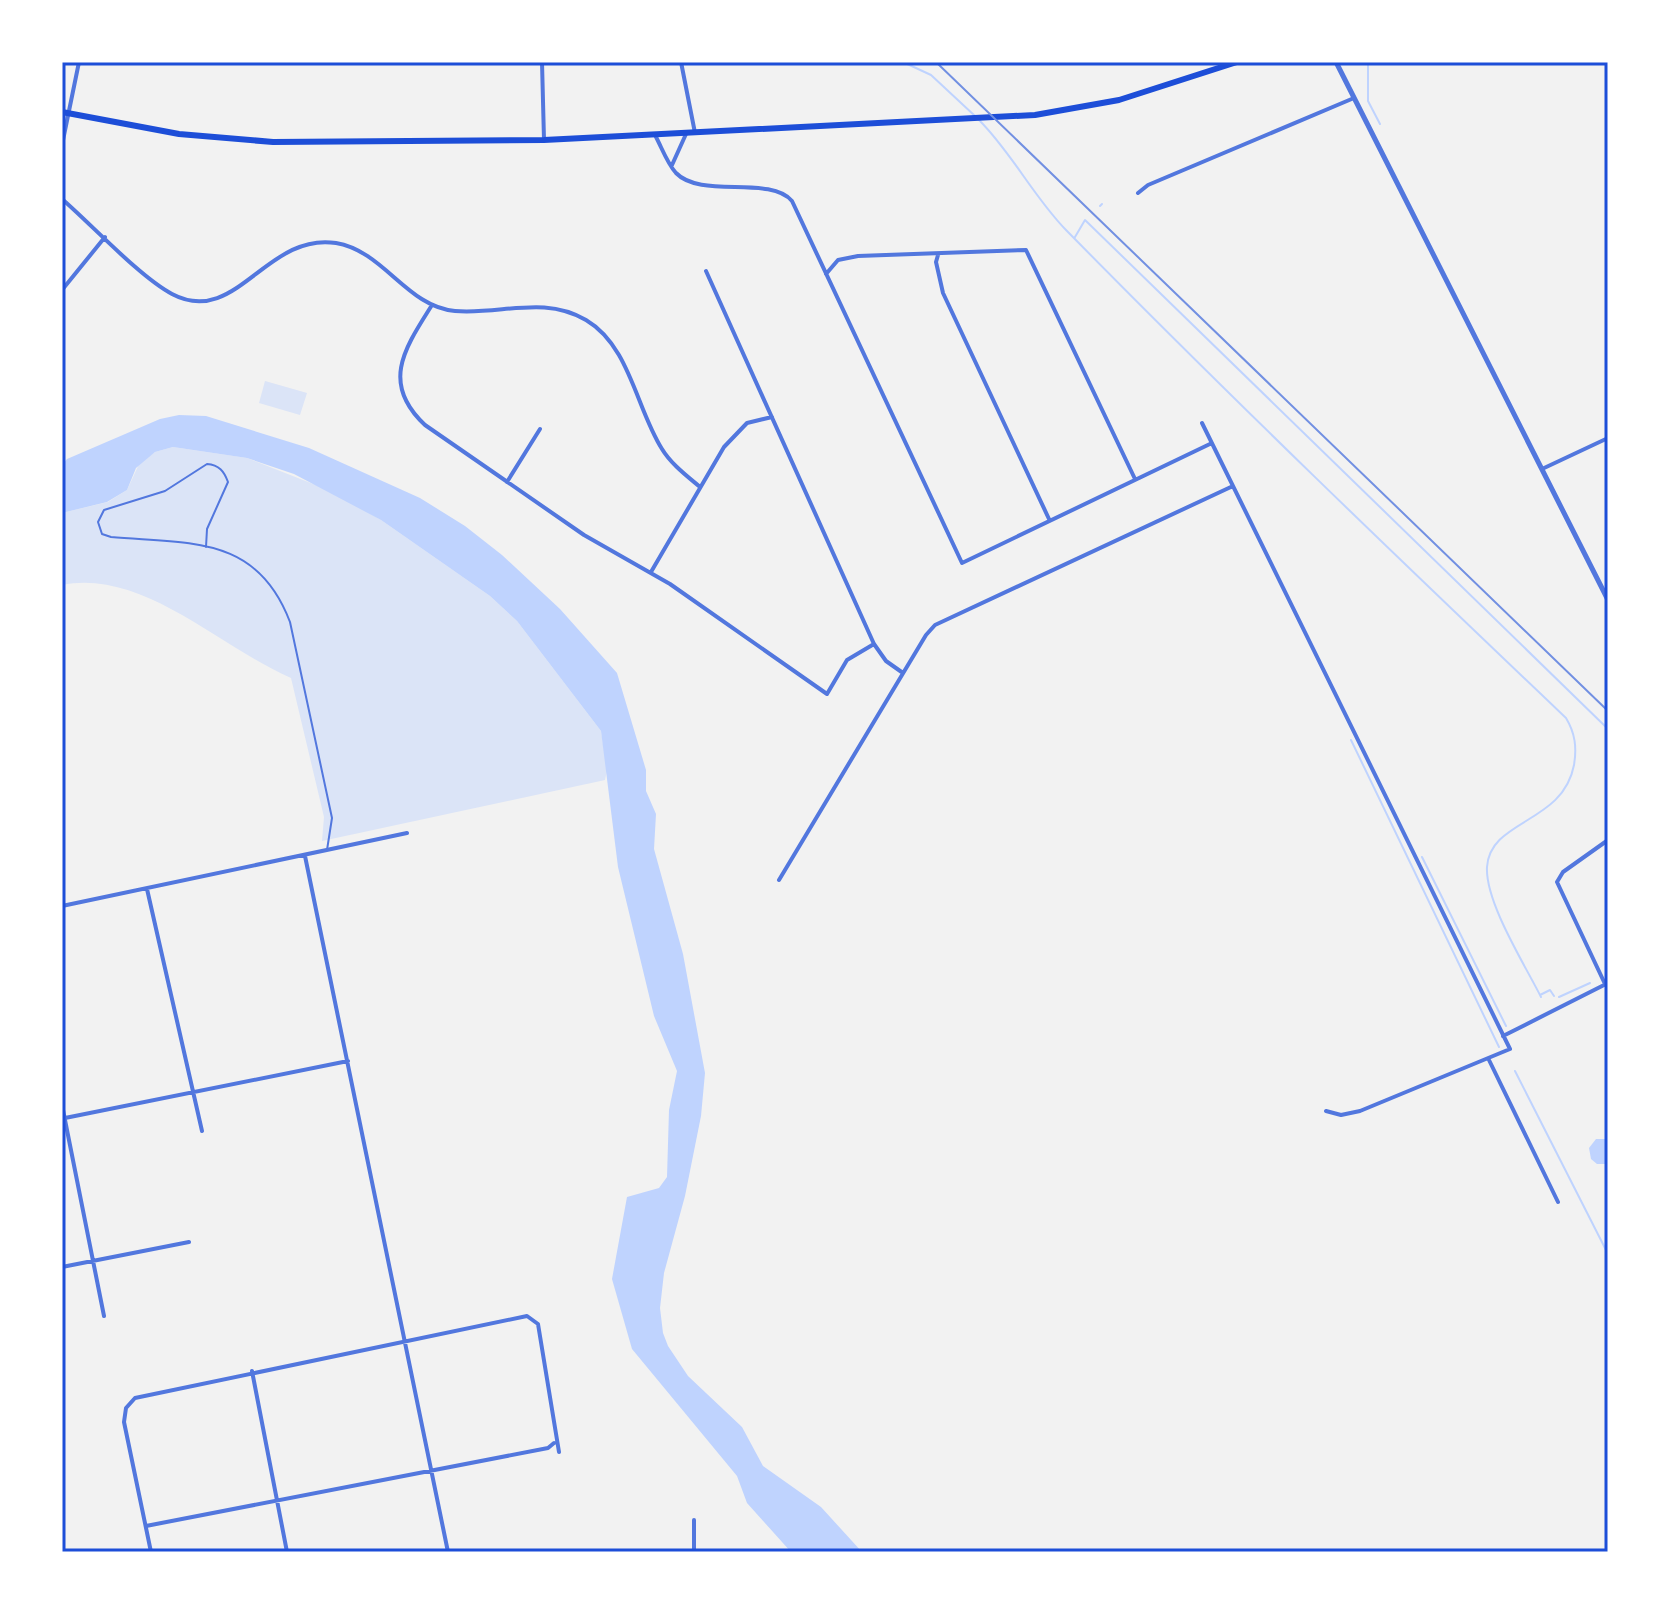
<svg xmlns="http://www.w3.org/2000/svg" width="1670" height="1614" font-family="Commissioner,sans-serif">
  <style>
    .green { fill: #dbe4f7 }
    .water { fill: #bfd3fe }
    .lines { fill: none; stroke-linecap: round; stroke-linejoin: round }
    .stream { stroke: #bfd3fe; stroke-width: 2 }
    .service { stroke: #5277de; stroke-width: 2 }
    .minor { stroke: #5277de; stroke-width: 4 }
    .tertiary { stroke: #5277de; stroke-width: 5 }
    .primary { stroke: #1d4ed8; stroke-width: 6 }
    .rail { stroke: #7290e2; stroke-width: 2 }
    .neatline { fill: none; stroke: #1d4ed8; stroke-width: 3 }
  </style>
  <rect width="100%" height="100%" fill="#f2f2f2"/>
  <path class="green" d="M265,381l42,12 -7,22 -41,-12z
    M173,447l74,11 84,33 50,29 109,76 27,25 84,110 6,39 -2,10 -283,61 2,-24 -33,-139c-72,-31 -148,-109 -229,-93v-72l46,-11 19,-12 13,-28 15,-10z"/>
  <path class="water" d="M179,415l27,1 103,32 111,50 45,28 37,29 58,54 57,64 29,97v21l10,23 -2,35 29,105 22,119 -4,43 -16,80 -21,77 -4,35 3,25 5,13 20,30 54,51 21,39 58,41 41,45h-71l-44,-49 -10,-27 -105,-127 -20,-70 15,-82 32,-9 8,-11 2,-67 8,-39 -23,-55 -36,-149 -17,-136 -84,-110 -27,-25 -109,-76 -87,-46 -47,-16 -74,-11 -18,5 -19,16 -9,22 -20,12 -45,11v-48l5,-6 93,-40z
    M1596,1139h12v25h-11l-6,-5 -2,-11z"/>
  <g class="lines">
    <path class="stream" d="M903,62l28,13 44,41
      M1368,62v39l12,23
      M979,120c33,33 54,76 87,110 163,166 331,327 500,488 9,15 11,29 8,47 -11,59 -84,54 -87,102 -2,35 38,98 54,130
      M1100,206l2,-2
      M1075,237l10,-17 523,509
      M1351,740l148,307
      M1422,857l84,169
      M1540,995l10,-5 4,6
      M1559,997l31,-14
      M1515,1071l93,183"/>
    <path class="service" d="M206,547l1,-18 21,-47c-4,-11 -9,-17 -21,-18l-42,27 -61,19 -6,12 4,12 9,3c80,7 146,-2 179,85l42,196 -5,32"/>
    <path class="minor" d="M542,62l2,78
      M681,62l14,71
      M655,135c7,13 12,28 21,38 25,26 94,2 116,28l170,362 250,-120
      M62,145l17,-83
      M672,165l14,-31
      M1138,193l10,-8 206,-87
      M62,199c30,26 78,78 110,95 64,34 94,-62 164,-51 48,8 71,64 119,68 46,4 88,-16 131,9 44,26 50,88 76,129 9,15 25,27 38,38
      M938,255l-2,7 7,31 106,226
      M706,271l168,373 12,17 17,12
      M826,274l12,-14 20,-4 168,-6 109,229
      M62,290l43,-53
      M432,305c-27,43 -52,78 -7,120l159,110 86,49 157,110 20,-34 27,-16
      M1202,423l308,626 -150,62 -19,4 -15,-4
      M1542,469l66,-31
      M507,482l33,-53
      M651,572l73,-125 23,-24 25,-6
      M305,856l143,696
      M779,880l147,-245 9,-10 298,-139
      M147,889l55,242
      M62,906l345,-73
      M1605,984l-48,-102 6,-10 45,-32
      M1503,1036l105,-53
      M1489,1060l69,142
      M62,1105l42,211
      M65,1118l283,-57
      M62,1267l127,-25
      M252,1371l35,181
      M146,1526l402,-78 6,-5
      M151,1552l-27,-130 2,-14 9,-10 392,-82 11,8 21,128
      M694,1552v-32"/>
    <path class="tertiary" d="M1336,62l272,538"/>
    <path class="primary" d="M62,112l117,22 94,8 271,-2 491,-25 84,-15 118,-38"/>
    <path class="rail" d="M936,62l672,649"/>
  </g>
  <rect width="1670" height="1614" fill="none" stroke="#ffffff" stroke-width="128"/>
  <rect x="64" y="64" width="1542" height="1486" class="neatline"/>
</svg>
